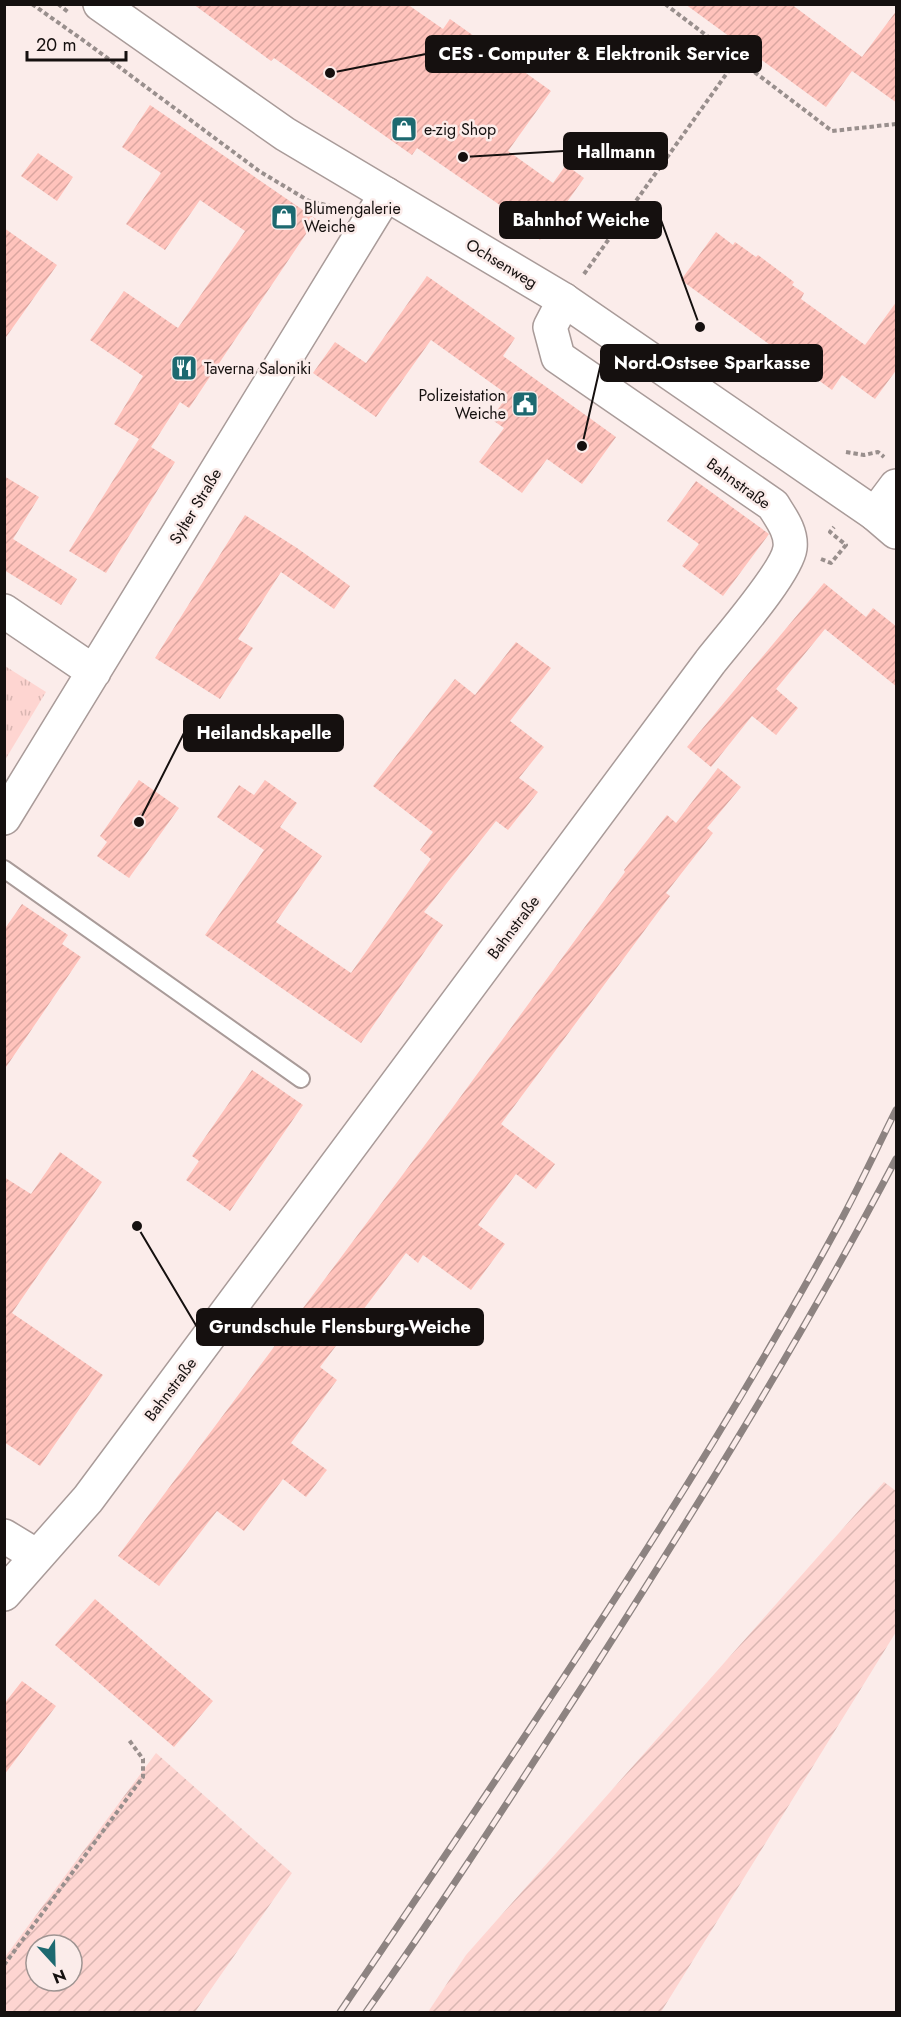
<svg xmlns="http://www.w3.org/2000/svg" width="901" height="2017" font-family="Jost,sans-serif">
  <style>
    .park { fill: url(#park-tufts) }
    .garden { fill: url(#garden-furrows); fill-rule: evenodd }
    .building { fill: url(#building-hatch) }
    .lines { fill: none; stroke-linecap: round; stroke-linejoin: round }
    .lane-casing { stroke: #a99b99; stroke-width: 20 }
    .street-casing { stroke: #a99b99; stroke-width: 36 }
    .secondary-casing { stroke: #a99b99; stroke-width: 36 }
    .path { stroke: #998f8d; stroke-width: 4; stroke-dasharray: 4.5 3; stroke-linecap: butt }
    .lane { stroke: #fff; stroke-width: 16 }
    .street { stroke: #fff; stroke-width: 33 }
    .secondary { stroke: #fff; stroke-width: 33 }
    .rail-casing { stroke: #8d8381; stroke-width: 7 }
    .rail { stroke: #fbecea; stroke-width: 4.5; stroke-dasharray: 14; stroke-linecap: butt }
    .labels { text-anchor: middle; stroke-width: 5; stroke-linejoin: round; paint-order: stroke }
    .poi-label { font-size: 16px; fill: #15100f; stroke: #fbecea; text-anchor: start }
    .street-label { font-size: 16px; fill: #15100f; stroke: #fbecea }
    .leader { fill: none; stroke: #15100f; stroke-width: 2 }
    .callout-dot { fill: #15100f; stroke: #fbecea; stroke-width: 2 }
    .callout { fill: #15100f; stroke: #15100f; stroke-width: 2 }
    .callout-label { font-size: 18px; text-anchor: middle; font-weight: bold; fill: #fff }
  </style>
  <defs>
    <pattern id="park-tufts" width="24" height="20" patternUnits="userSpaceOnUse" patternTransform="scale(1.5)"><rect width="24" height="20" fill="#fed5d1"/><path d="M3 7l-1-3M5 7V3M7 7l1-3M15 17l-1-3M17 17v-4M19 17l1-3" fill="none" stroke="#d9b6b2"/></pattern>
    <pattern id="garden-furrows" width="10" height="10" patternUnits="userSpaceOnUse" patternTransform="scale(1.5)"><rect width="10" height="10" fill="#fed5d1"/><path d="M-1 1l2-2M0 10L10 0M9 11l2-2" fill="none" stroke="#d9b6b2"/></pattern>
    <pattern id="building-hatch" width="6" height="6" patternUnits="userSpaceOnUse" patternTransform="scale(1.5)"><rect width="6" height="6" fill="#ffc3bc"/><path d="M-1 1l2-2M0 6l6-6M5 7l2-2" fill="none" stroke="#daa6a0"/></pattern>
  </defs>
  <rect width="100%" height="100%" fill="#fbecea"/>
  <path class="park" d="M5,666l41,26 -41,68z"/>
  <path class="garden" d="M884,1482l12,9v141l-235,380h-233l38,-57z
    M156,1753l136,120 -97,139h-190v-55zM36,1945h36v36h-36z"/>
  <path class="building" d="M193,4h214l36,25 7,-10 101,72 -43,60 45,32 13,-18 18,13 -44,62 -21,-15 4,-4 -106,-73 -5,7 -138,-97 -3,3z
    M685,4h106l71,53 35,-47v93l-45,-32 -26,36z
    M150,105l166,114 -127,189 -9,-6 -29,45 24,15 -69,111 -37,-22 70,-112 -25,-15 29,-48 -53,-36 34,-49 54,37 67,-97 -45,-31 -35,50 -39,-26 35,-51 -39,-26z
    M38,153l35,24 -16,24 -36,-25z
    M4,228l53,37 -53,75z
    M716,232l17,13 2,-3 21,15 2,-2 36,27 -2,3 12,8 -3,6 64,46 32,-44v68l-22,30 -33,-24 -10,15 -151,-110z
    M427,276l88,62 -12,18 113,81 -34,47 -35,-25 -25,34 -43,-31 25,-34 -13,-9 17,-24 -77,-55 -55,77 -63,-44 22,-31 31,21z
    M4,476l35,21 -26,42 64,40 -16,26 -57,-35z
    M696,481l73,53 -46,62 -41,-30 17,-22 -32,-23z
    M245,515l52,33 53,38 -16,23 -53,-37 -43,67 15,9 -33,51 -65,-41z
    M824,583l42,34 7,-9 24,19v60l-72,-58 -49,60 22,19 -22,27 -24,-19 -41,51 -24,-20z
    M516,642l35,26 -41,53 34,26 -25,31 19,14 -30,38 -12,-9 -72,91 19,13 -82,118 -156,-108 59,-85 -47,-33 22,-32 15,10 11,-15 32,23 -17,24 42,29 -46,66 75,51 80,-114 -11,-9 13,-18 -60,-46 82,-107 20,16z
    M718,768l23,19 -34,41 6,5 -47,60 4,3 -169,228 54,40 -19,25 -20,-15 -38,51 27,19 -34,46 -48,-35 -5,8 -12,-10 -86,114 17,13 -46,63 36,27 -21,27 -23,-18 -39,52 -27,-20 -58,75 -41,-30 327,-438 180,-246 -1,-2 43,-55 9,8z
    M139,780l40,28 -50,70 -32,-22 10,-14 -7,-6z
    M22,904l46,31 -6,9 19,13 -77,113v-140z
    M252,1070l51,35 -73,106 -44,-31 13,-19 -7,-5z
    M60,1152l42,30 -90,131 91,62 -63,91 -36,-24v-265l27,17z
    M95,1599l118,102 -39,46 -119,-102z
    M22,1681l34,25 -52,69v-71z"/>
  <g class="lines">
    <defs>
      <path id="lane" d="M4,869l297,210"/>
      <path id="street" d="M875,514l21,-28
        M4,611l90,61
        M4,818l382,-624
        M4,1536l33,20
        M4,1594l84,-95 622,-837c18,-23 77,-90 80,-114 2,-16 -9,-30 -17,-43l-215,-148 -8,-30 14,-27"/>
      <path id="secondary" d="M100,4l185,130 279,166 311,214 21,18"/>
    </defs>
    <use href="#lane" class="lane-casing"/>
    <use href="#street" class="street-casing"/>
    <use href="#secondary" class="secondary-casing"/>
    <path class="path" d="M32,4l55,39 172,128 50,30 30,7
      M58,4l10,8
      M665,4l167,127 64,-7
      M584,274l153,-215
      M846,452l18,3 14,-3 6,5
      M821,559l10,4 15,-18 -16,-13 4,-5
      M4,1965l139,-188v-18l-14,-19"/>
    <use href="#lane" class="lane"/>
    <use href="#street" class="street"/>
    <use href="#secondary" class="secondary"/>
    <defs>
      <path id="rail" d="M340,2012c173,-258 351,-515 499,-788 20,-37 38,-76 57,-114
        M366,2012c76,-107 147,-218 218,-328 110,-172 217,-344 312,-525"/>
    </defs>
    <use href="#rail" class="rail-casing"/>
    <use href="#rail" class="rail"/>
  </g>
  <defs>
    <symbol id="shop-square" viewBox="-11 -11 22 22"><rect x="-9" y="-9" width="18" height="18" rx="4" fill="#1d6970" stroke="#fbecea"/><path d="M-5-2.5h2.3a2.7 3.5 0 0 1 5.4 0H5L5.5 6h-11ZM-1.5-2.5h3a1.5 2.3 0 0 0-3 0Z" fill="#fff"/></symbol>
    <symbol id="restaurant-square" viewBox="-11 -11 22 22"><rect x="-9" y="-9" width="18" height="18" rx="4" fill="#1d6970" stroke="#fbecea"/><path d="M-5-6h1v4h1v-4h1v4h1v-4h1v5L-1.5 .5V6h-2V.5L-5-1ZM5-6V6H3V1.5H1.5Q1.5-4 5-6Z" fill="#fff"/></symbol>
    <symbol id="civic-square" viewBox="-11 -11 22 22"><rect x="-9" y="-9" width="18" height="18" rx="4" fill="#1d6970" stroke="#fbecea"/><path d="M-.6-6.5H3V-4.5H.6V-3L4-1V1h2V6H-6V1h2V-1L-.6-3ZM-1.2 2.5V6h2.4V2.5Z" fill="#fff"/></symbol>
  </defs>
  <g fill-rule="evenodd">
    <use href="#shop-square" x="389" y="114" width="30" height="30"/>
    <use href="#shop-square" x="269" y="202" width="30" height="30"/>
    <use href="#restaurant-square" x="169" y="353" width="30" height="30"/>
    <use href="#civic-square" x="510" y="389" width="30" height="30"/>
  </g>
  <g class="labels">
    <g class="poi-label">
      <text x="424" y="135">e-zig Shop</text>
      <text x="304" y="214">Blumengalerie<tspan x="304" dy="18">Weiche</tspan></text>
      <text x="204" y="374">Taverna Saloniki</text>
      <text x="506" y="401" text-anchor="end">Polizeistation<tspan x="506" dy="18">Weiche</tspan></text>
    </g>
    <g class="street-label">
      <text transform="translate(502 263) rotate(31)" y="6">Ochsenweg</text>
      <text transform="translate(739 483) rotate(36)" y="6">Bahnstraße</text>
      <text transform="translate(195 506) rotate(-59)" y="6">Sylter Straße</text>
      <text transform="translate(513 927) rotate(-53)" y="6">Bahnstraße</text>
      <text transform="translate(170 1389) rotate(-53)" y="6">Bahnstraße</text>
    </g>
  </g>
  <path class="leader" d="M330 73L426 54M463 157L564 151M700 327L661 220M582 446L601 363M139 822L184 733M137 1226L197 1327"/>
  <g class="callout-dot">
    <circle cx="330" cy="73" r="6"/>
    <circle cx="463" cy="157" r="6"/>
    <circle cx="700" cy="327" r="6"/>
    <circle cx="582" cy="446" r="6"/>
    <circle cx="139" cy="822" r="6"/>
    <circle cx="137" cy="1226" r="6"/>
  </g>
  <g class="callout">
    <rect x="426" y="36" width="335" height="36" rx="6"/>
    <rect x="564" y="133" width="103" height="36" rx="6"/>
    <rect x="500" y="202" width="161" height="36" rx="6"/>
    <rect x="601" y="345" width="221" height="36" rx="6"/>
    <rect x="184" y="715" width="159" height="36" rx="6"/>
    <rect x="197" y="1309" width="286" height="36" rx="6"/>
  </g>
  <g class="callout-label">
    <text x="594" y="60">CES - Computer &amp; Elektronik Service</text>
    <text x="616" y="158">Hallmann</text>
    <text x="581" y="226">Bahnhof Weiche</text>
    <text x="712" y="369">Nord-Ostsee Sparkasse</text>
    <text x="264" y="739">Heilandskapelle</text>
    <text x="340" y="1333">Grundschule Flensburg-Weiche</text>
  </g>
  <rect width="901" height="2017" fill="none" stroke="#15100f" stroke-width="12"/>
  <g transform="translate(54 1963) rotate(158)"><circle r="28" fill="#fbecea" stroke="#9f9492" stroke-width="1.5"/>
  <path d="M0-4.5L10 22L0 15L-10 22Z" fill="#1d6970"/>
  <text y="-9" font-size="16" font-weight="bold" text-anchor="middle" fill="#15100f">N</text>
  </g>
  <path d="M27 51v9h99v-9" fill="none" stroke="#15100f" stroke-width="3"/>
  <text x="36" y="51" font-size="18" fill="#15100f" stroke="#fbecea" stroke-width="4.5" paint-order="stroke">20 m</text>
</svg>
